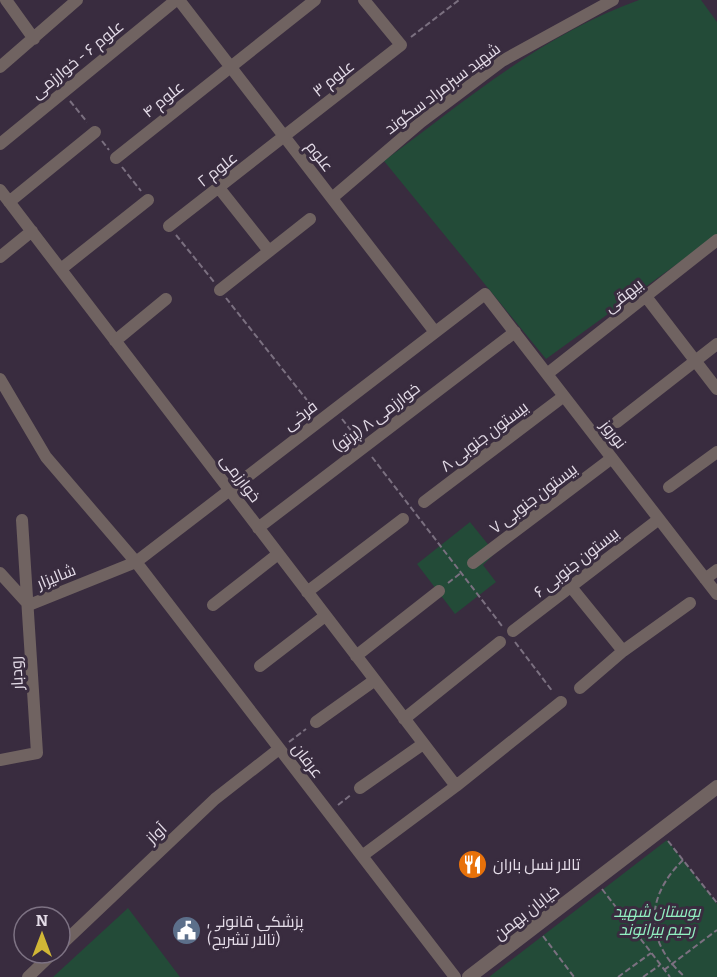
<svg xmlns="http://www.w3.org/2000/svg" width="717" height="977" font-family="Bitter,Cairo,serif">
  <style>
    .green { fill: #234b38 }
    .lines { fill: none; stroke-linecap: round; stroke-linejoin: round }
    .path { stroke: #7b7080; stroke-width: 2; stroke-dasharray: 6 3; stroke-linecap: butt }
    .minor { stroke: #706361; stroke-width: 12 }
    .tertiary { stroke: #706361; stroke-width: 14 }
    .labels { text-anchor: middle; stroke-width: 6; stroke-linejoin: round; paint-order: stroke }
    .street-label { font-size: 16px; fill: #e4dce8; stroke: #392c3f }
    .poi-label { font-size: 16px; fill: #e4dce8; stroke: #392c3f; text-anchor: start }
    .park-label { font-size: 16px; font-style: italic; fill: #92f1c2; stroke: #392c3f }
  </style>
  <rect width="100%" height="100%" fill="#392c3f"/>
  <path class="green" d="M639,0h62l16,22v213l-171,124 -162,-198c81,-60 159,-127 255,-161z
    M470,522l25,31 -12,12 13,17 -41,32 -38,-50z
    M667,840l50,64v73h-228z
    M128,908l52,69h-127z"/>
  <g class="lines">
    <path class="path" d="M411,37l48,-37
      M70,101l17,21
      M102,141l7,9
      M122,167l19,24
      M176,235l38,47
      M226,298l88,111
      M342,419l15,19
      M372,457l130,169
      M448,583l14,-11
      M515,642l38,50
      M289,742l17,-13
      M338,805l14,-11
      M668,841l49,62
      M683,860c-38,37 -39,81 2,117
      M602,889l68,88
      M543,936l31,41
      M664,970l53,-40
      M618,977l33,-24
      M643,977l17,-12"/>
    <path class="minor" d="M6,0l28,39
      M179,0l256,332
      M0,67l77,-67
      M0,144l176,-144
      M116,158l199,-158
      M219,188l50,63
      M0,190l456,596
      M332,198l89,-76 81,-61 111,-61
      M9,202l86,-70
      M169,226l232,-181 -37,-45
      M0,257l32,-26
      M61,269l87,-69
      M220,290l90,-71
      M647,298l70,91
      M115,341l51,-42
      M547,374l170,-134
      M0,379l46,78 90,105 319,415
      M617,422l100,-78
      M669,487l48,-35
      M424,502l140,-106
      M258,528l257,-196
      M473,563l139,-105
      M0,573l29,32 107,-43 349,-268 232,300
      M705,579l12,-9
      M571,587l52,64
      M307,592l96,-73
      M213,605l65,-51
      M513,631l146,-112
      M356,656l83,-65
      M260,666l65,-50
      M580,688l43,-37 67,-48
      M404,719l96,-77
      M316,722l59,-42
      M0,760l37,-7 -15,-233
      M360,788l63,-44
      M362,856l94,-70 105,-84
      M60,946l155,-147 64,-50
      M28,977l25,-24"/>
    <path class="tertiary" d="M469,977l248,-190"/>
  </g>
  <defs>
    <symbol id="restaurant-disc" viewBox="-11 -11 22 22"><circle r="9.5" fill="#e8710a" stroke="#392c3f"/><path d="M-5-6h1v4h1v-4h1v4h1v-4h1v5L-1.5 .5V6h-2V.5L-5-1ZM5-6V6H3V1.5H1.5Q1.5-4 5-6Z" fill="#fff"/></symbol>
    <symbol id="civic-disc" viewBox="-11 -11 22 22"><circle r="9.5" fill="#5c6f8a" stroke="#392c3f"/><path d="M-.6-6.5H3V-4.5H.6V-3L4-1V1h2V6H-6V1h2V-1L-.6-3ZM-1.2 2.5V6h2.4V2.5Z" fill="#fff"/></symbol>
  </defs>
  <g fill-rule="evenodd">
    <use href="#restaurant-disc" x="456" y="848" width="33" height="33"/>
    <use href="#civic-disc" x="170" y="914" width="33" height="33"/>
  </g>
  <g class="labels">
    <g class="street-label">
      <text transform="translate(77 59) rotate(-39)" y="6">علوم ۶ - خوارزمی</text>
      <text transform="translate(333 78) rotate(-38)" y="6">علوم ۳</text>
      <text transform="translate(442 88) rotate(-37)" y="6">شهید سبزمراد سگوند</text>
      <text transform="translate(163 99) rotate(-39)" y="6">علوم ۴</text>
      <text transform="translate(320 156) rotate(52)" y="6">علوم</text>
      <text transform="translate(217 169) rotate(-38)" y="6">علوم ۲</text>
      <text transform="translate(623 295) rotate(-38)" y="6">بیهقی</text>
      <text transform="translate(300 415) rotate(-37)" y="6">فرخی</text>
      <text transform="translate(376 417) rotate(-37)" y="6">خوارزمی ۸ (پرتو)</text>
      <text transform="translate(614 434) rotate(52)" y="6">نوروز</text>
      <text transform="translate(484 436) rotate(-37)" y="6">بیستون جنوبی ۸</text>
      <text transform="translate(241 478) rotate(53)" y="6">خوارزمی</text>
      <text transform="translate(533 498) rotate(-37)" y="6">بیستون جنوبی ۷</text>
      <text transform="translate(576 562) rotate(-38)" y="6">بیستون جنوبی ۶</text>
      <text transform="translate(56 576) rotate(-22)" y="6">شالیزار</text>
      <text transform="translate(16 673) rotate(-93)" y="6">رودبار</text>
      <text transform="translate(308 760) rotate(52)" y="6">عرفان</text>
      <text transform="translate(156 833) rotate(-43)" y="6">آواز</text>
      <text transform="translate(526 912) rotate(-38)" y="6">خیابان بهمن</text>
    </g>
    <g class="poi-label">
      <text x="493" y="870">تالار نسل باران</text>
      <text x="207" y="927">پزشکی قانونی<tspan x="207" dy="18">(تالار تشریح)</tspan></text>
    </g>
    <g class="park-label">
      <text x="657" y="917">بوستان شهید<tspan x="657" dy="18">رحیم بیرانوند</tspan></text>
    </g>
  </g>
  <g transform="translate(42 935)"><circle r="28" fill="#392c3f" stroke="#7d7283" stroke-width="1.5"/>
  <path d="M0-4.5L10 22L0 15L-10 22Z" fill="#d1b736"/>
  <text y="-9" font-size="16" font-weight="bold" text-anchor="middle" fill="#e4dce8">N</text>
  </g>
</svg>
